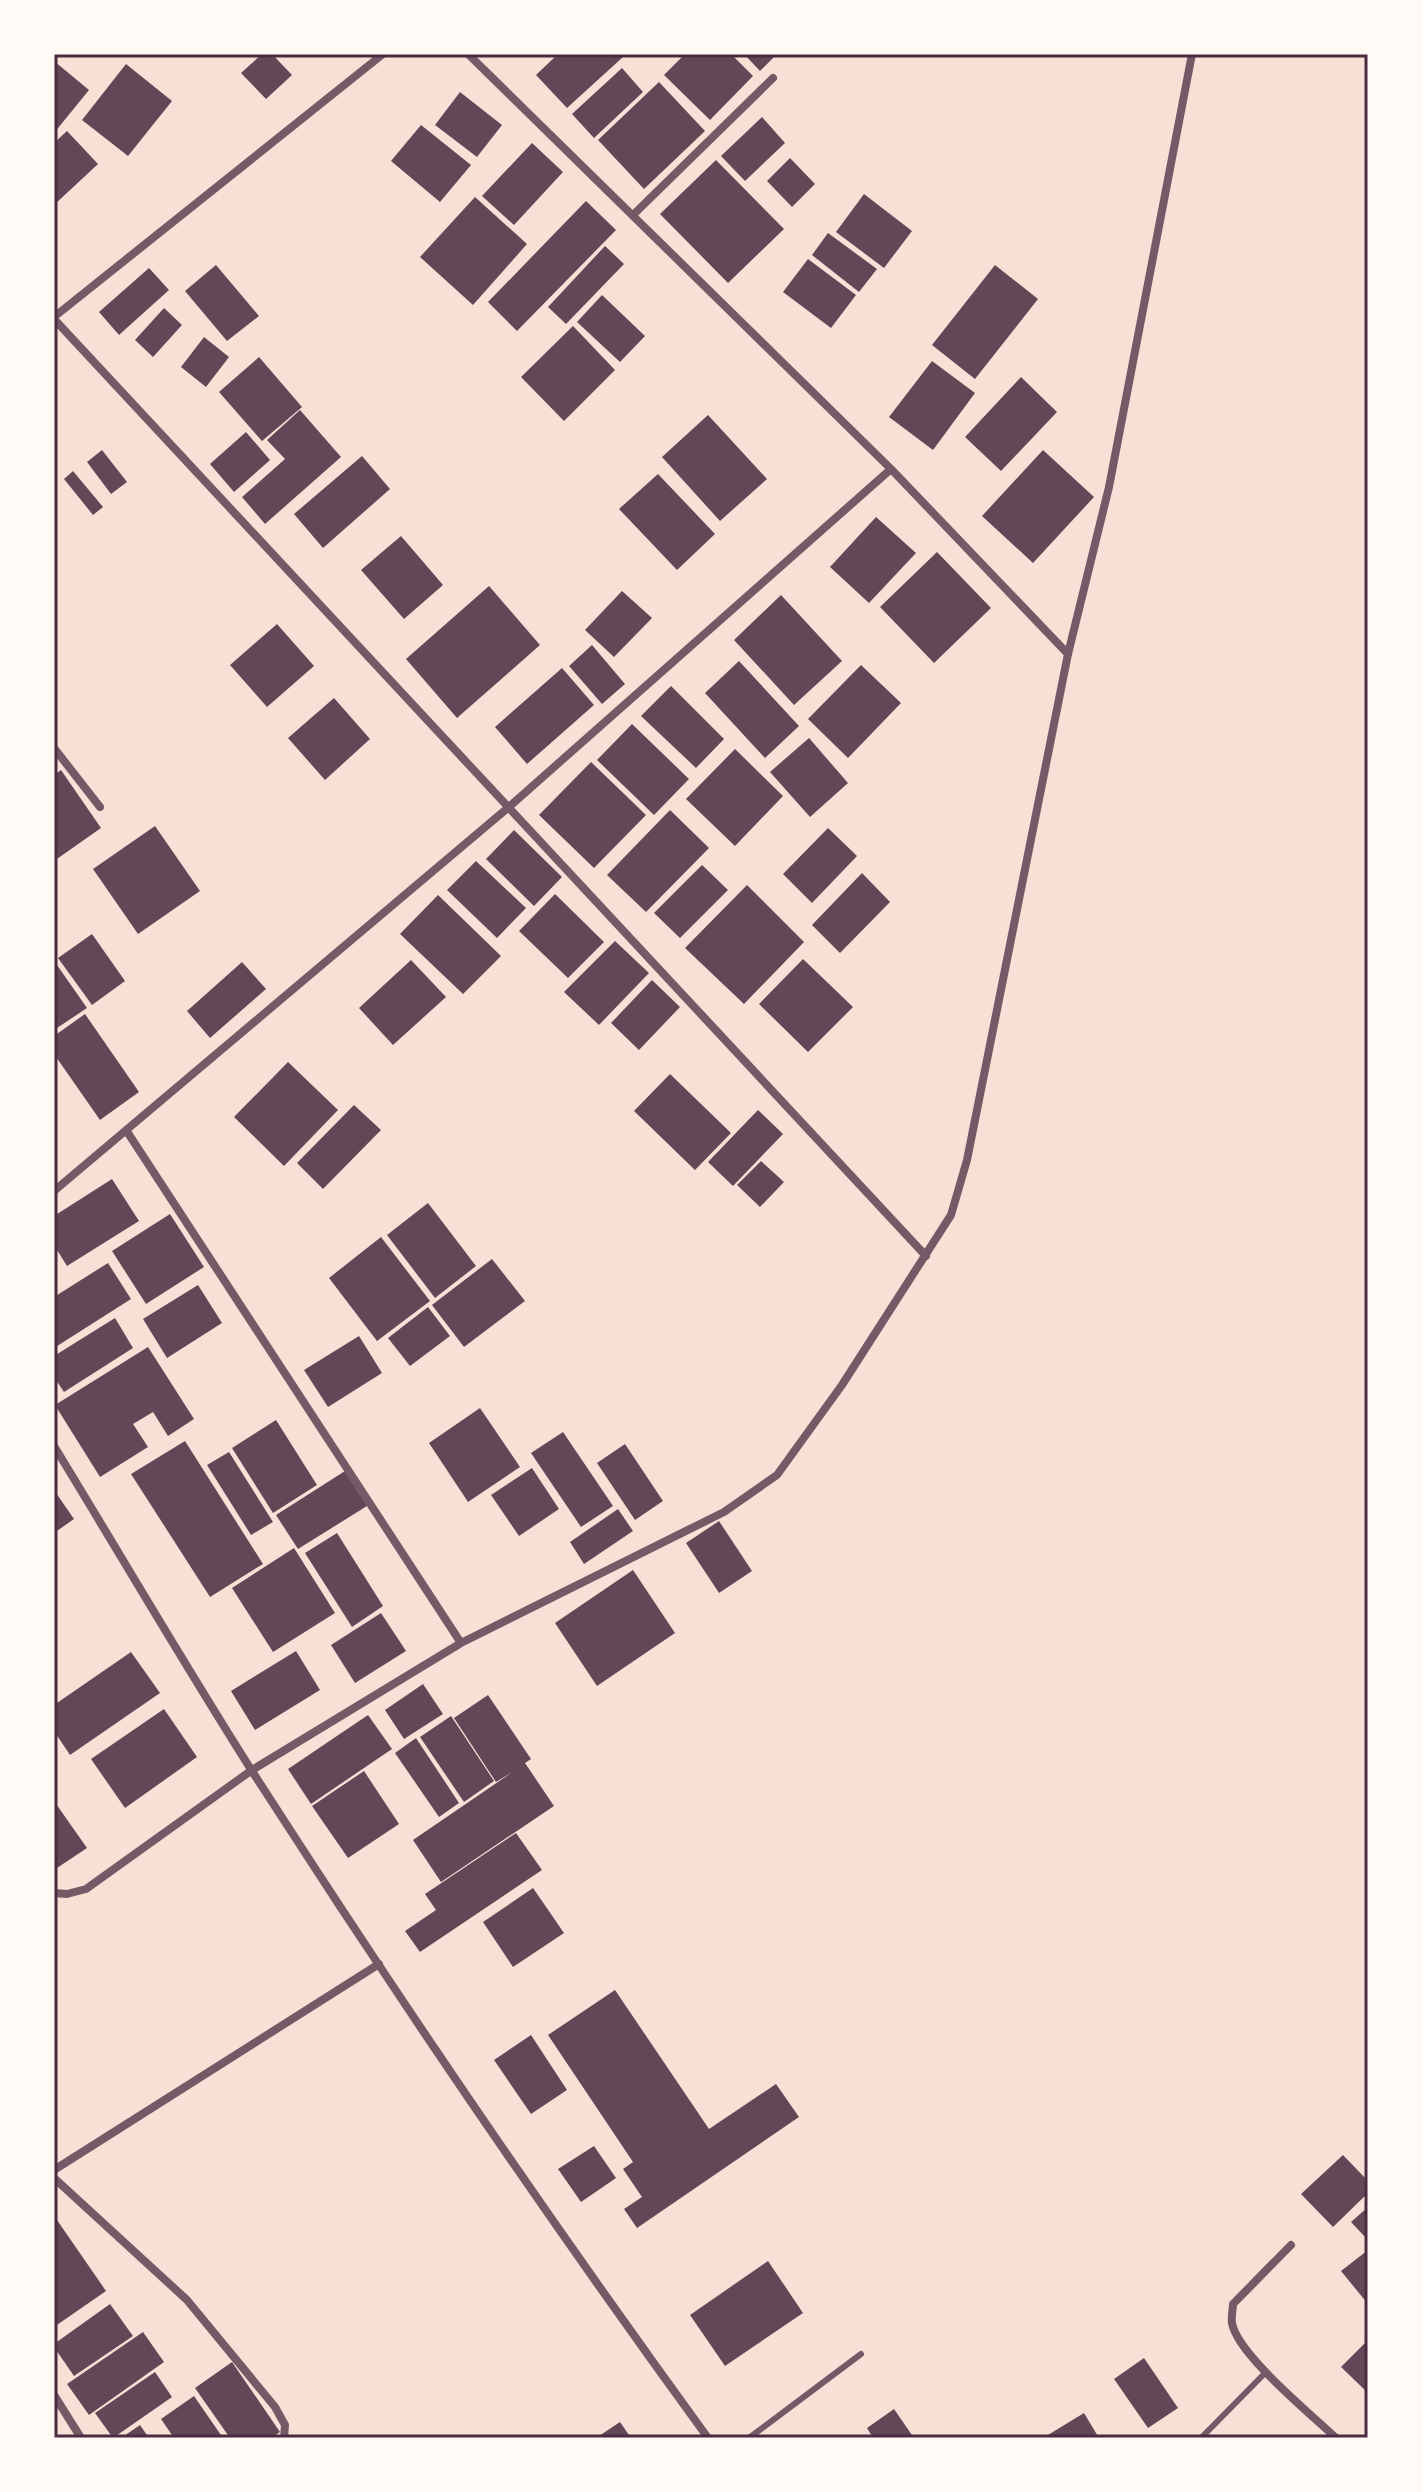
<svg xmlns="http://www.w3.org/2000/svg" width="1422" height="2492" font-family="'Sofia Sans Condensed',sans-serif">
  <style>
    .building { fill: #644757 }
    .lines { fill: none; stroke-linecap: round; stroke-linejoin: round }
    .service { stroke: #755966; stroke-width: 6 }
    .minor { stroke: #755966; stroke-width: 8 }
    .neatline { fill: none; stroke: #4a2c40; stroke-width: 3 }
  </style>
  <rect width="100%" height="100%" fill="#f7e1d7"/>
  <path class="building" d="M262,54h10l20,21 -26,24 -25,-26z
    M558,54h62l3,3 -56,51 -31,-33z
    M685,54h46l22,22 -43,44 -46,-45z
    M744,54h33l-17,17z
    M54,61l35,29 -35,43z
    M126,64l46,37 -44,55 -46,-36z
    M622,68l21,24 -49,46 -22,-24z
    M659,82l46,49 -61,58 -46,-49z
    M460,92l42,33 -25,32 -42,-32z
    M762,117l23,26 -40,38 -24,-25z
    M421,125l50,40 -31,37 -49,-41z
    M67,131l31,33 -44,41v-62z
    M532,143l31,29 -49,53 -32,-29z
    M790,158l25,26 -23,23 -25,-26z
    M716,160l68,69 -56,54 -68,-69z
    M864,194l48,37 -28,37 -48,-36z
    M475,197l52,47 -54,61 -53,-48z
    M586,201l30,29 -99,101 -29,-29z
    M828,233l49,36 -18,23 -47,-37z
    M605,246l19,18 -58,60 -18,-17z
    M808,259l48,36 -25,33 -48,-36z
    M216,265l43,51 -32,25 -42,-50z
    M995,265l43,34 -63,80 -43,-34z
    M149,268l20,22 -50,45 -20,-23z
    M602,295l43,41 -25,26 -43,-40z
    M164,308l18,17 -29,32 -18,-17z
    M573,326l42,44 -51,51 -43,-44z
    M204,337l25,20 -23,30 -25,-20z
    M259,357l43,50 -40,34 -43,-49z
    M932,361l43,32 -42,57 -44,-33z
    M1021,377l36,35 -56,59 -36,-34z
    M300,410l41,47 -76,67 -23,-27 43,-38 -18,-19z
    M708,415l59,64 -47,42 -58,-64z
    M246,432l24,28 -36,32 -24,-28z
    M102,450l25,32 -16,12 -24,-32z
    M1043,450l51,47 -61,66 -51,-47z
    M362,456l28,33 -67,59 -29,-34z
    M73,471l30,36 -10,8 -29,-36z
    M658,474l57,60 -38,36 -58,-61z
    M876,517l40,36 -47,50 -39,-36z
    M401,536l42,49 -39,34 -43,-49z
    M937,552l54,56 -57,55 -54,-56z
    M489,586l51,59 -83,73 -51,-59z
    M622,591l30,27 -38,39 -29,-27z
    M781,595l61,66 -48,44 -60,-65z
    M277,624l37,42 -47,41 -37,-42z
    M592,645l33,39 -23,20 -33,-38z
    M739,661l60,65 -34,32 -60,-65z
    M861,665l40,38 -53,55 -40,-39z
    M562,668l32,37 -67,59 -32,-37z
    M671,686l53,53 -28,29 -55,-52z
    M334,698l36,41 -45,41 -37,-42z
    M632,724l57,55 -35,36 -57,-55z
    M809,738l39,45 -38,34 -40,-45z
    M735,749l48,47 -48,50 -49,-47z
    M591,762l55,53 -52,53 -55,-53z
    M61,770l40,58 -47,33v-86z
    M670,810l39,38 -63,64 -39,-37z
    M155,826l45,65 -62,43 -45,-65z
    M828,828l29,28 -45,47 -29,-29z
    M514,830l48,47 -28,29 -48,-47z
    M476,861l50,47 -29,30 -50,-48z
    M702,865l26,25 -48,48 -26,-25z
    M862,873l28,29 -50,51 -28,-28z
    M747,885l57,57 -60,62 -59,-56z
    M555,894l49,48 -36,36 -49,-47z
    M438,895l63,61 -38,38 -63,-60z
    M92,934l33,47 -33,24 -34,-47z
    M615,941l34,32 -50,52 -35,-33z
    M803,959l50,48 -45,45 -49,-48z
    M411,960l35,37 -53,48 -34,-37z
    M242,962l24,27 -56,49 -23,-27z
    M57,965l30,43 -33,22v-63z
    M652,980l28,27 -41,43 -28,-27z
    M85,1014l54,78 -39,28 -46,-66v-18z
    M288,1062l50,48 -54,56 -50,-49z
    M670,1074l61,59 -36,37 -61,-59z
    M354,1105l27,25 -58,59 -26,-26z
    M758,1110l25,24 -50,52 -25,-24z
    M761,1161l23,21 -24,25 -23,-22z
    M112,1179l27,42 -72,45 -13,-21v-29z
    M428,1203l48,63 -41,32 -48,-63z
    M170,1214l34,53 -58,37 -34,-53z
    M381,1237l49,64 -53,40 -48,-63z
    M492,1259l33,42 -61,46 -32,-42z
    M108,1263l23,36 -77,49v-51z
    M198,1285l24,38 -55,35 -24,-39z
    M428,1307l22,29 -40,30 -22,-28z
    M115,1318l18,30 -69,44 -10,-15v-21z
    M359,1336l23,37 -54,34 -24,-37z
    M148,1347l46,72 -26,17 -15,-24 -20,12 15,23 -48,30 -45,-72z
    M480,1408l40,59 -52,35 -39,-59z
    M276,1420l41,65 -44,28 -41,-65z
    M563,1432l50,74 -32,21 -50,-74z
    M185,1441l78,123 -53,33 -79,-123z
    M625,1444l38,57 -28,19 -38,-57z
    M229,1452l44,70 -22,13 -44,-70z
    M532,1468l27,41 -40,27 -28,-41z
    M345,1471l22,35 -69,43 -22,-34z
    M54,1490l20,29 -20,14z
    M618,1509l15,22 -49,33 -14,-22z
    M719,1521l33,50 -33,22 -33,-50z
    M337,1533l46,73 -31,21 -47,-74z
    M294,1548l41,65 -62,39 -41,-64z
    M633,1570l42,63 -78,53 -42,-63z
    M381,1613l25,38 -51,32 -24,-38z
    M296,1651l24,39 -65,40 -24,-39z
    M131,1652l29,41 -90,62 -16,-24v-26z
    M423,1684l20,30 -39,25 -19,-29z
    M488,1695l43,64 -6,4 29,43 -113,76 -28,-42 101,-69 -18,11 -42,-64z
    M164,1709l33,48 -72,51 -34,-49z
    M368,1715l24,34 -81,55 -23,-35z
    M451,1716l43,65 -30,21 -44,-65z
    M416,1738l43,65 -20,14 -44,-64z
    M364,1771l35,53 -51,34 -36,-52z
    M54,1801l33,47 -33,22z
    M516,1833l26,37 -122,82 -15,-21 31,-21 -11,-16z
    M533,1888l31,45 -51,34 -30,-45z
    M615,1990l94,139 67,-45 23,33 -162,111 -13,-19 18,-12 -19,-28 10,-7 -85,-127z
    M531,2035l36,55 -36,24 -37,-54z
    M594,2146l22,32 -35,24 -23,-33z
    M1343,2155l25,26v12l-35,34 -32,-33z
    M1368,2207v29l-2,2 -15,-16z
    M57,2220l49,71 -52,36v-104z
    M1368,2250v54l-27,-33z
    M768,2261l35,52 -78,53 -35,-51z
    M110,2304l23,32 -59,40 -20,-29v-3z
    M143,2332l21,30 -75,53 -22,-31z
    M1368,2340v53l-27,-26z
    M1144,2358l34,50 -30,20 -34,-49z
    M232,2362l48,70 -9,6h-41l-35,-50z
    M155,2372l17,25 -59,41 -18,-25z
    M194,2396l29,42h-49l-13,-19z
    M894,2409l20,29h-41l-6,-10z
    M1084,2413l15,25h-56z
    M620,2422l11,16h-35z
    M140,2425l9,13h-28z"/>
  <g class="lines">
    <path class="service" d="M749,2438l112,-84
      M1201,2438l65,-66"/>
    <path class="minor" d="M468,54l423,415 177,185
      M633,215l140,-137
      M54,317l329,-263
      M54,319l872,937
      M54,748l46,59
      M126,1130l335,513
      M54,1191l456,-385 381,-337
      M54,1446c66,108 130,218 198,325 145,226 298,450 456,667
      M54,1893l13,1 19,-5 166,-119 209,-127 263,-131 53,-37 65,-90 109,-170 16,-55 101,-506 41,-167 83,-433
      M54,2170l325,-206
      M54,2178l133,122 88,107 10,18 -1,13
      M1291,2245l-58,59c0,5 -2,13 -1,19 5,31 80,92 104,115
      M54,2395l27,43"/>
  </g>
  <rect width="1422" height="2492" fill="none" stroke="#fffaf5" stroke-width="112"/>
  <rect x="56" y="56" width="1310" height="2380" class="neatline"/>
</svg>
